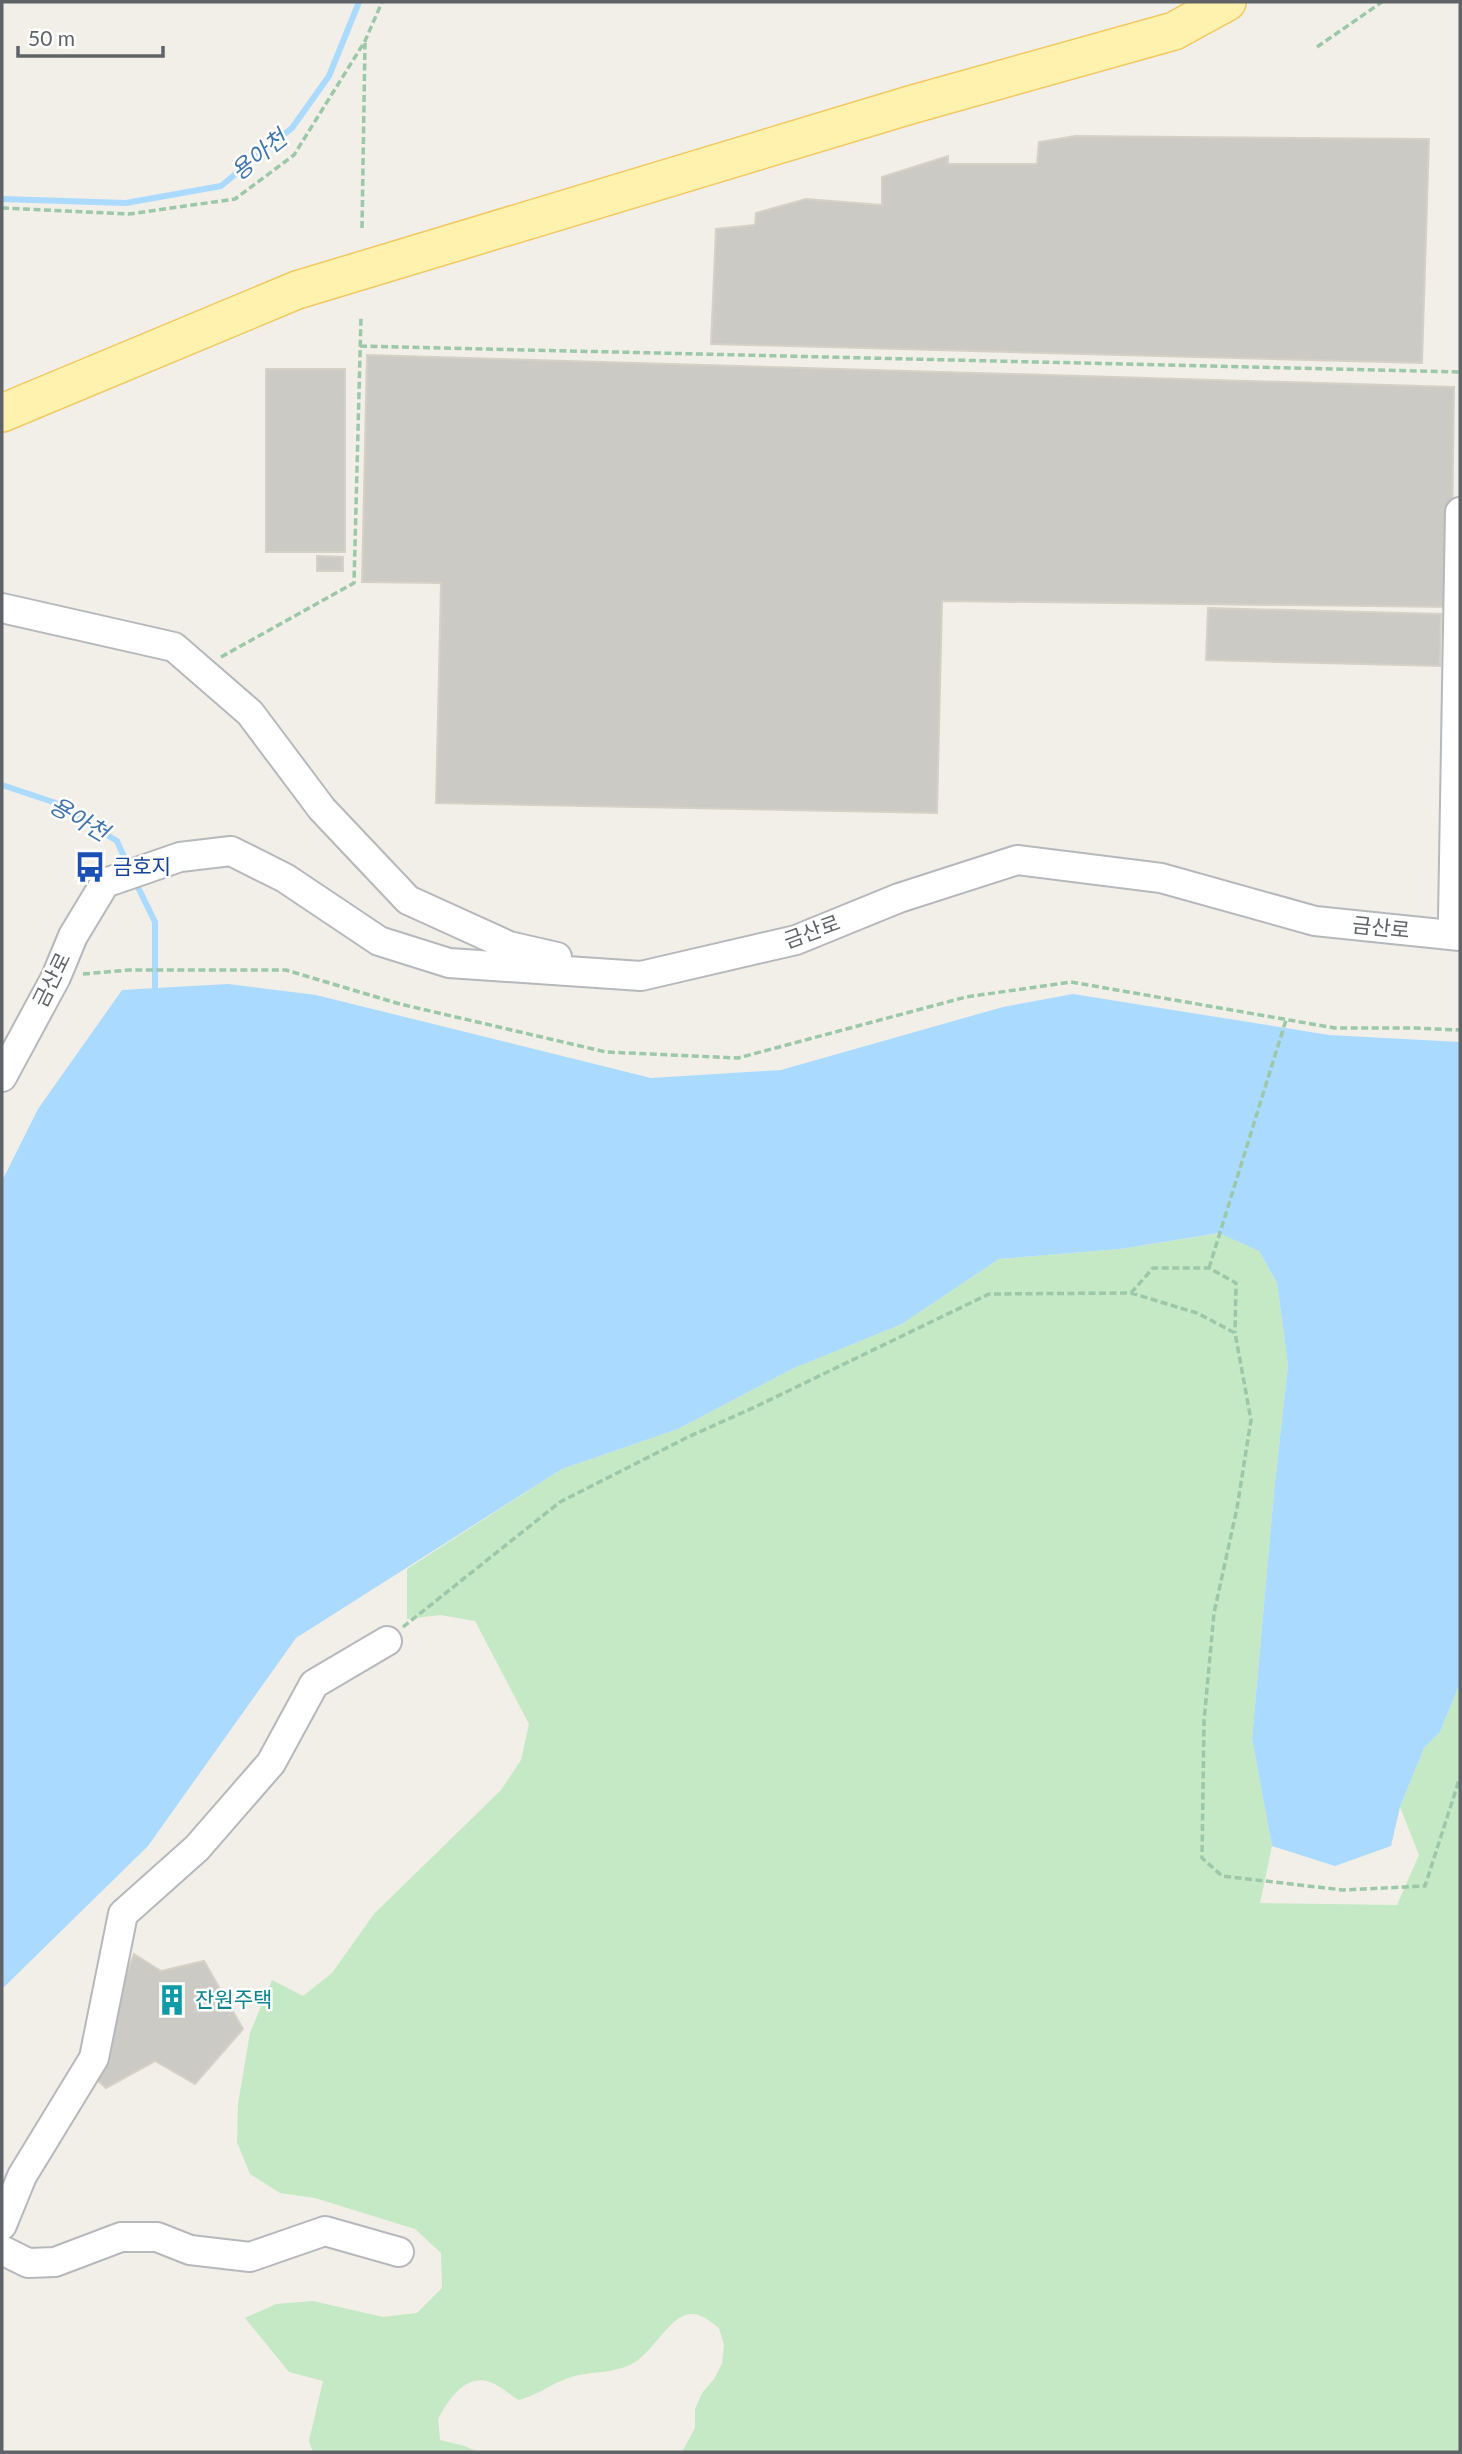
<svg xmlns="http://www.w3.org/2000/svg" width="1462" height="2454" font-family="Lato,'Noto Sans KR',sans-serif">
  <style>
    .green { fill: #c5e8c5 }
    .water { fill: #aadaff }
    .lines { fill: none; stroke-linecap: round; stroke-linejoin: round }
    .stream { stroke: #aadaff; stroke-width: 6 }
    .building { fill: #cccac5; stroke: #d6d1c6; stroke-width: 2 }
    .minor-casing { stroke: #b5b8bc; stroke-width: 32 }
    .major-casing { stroke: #f2c960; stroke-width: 40 }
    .path { stroke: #9cc7a9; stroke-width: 3.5; stroke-dasharray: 7 3.5; stroke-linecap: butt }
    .minor { stroke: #fff; stroke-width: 28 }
    .major { stroke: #fff2af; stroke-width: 37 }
    .labels { text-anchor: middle; stroke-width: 5; stroke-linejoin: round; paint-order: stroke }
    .transit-label { font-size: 21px; fill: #164399; stroke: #fff; text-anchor: start }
    .street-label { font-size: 21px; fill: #5f6368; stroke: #fff }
    .culture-label { font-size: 21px; fill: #0d838f; stroke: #fff; text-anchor: start }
    .water-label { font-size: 23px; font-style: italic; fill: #4174aa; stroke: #fff }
  </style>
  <rect width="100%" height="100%" fill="#f1efe8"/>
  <path class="green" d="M1220,1233l39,18 18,32 11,82 -14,127 -22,247 20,107 -12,57 137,2 22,-50 -19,-48 24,-59 16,-16 20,-49v769h-778l13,-24v-19l7,-16 12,-14 8,-15 2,-19 -5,-17c-9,-7 -21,-17 -33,-13 -17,4 -33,36 -51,47 -20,13 -44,8 -67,16 -17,6 -30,17 -49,22 -9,-5 -20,-15 -29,-18 -25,-9 -42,19 -52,37l2,21 25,6 12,6h-164l-4,-11 14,-60 -34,-9 -44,-54 31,-14 37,-3 70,16 34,-4 25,-25 -1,-35 -26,-24 -100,-31 -35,-5 -30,-19 -13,-32 1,-38 12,-71 22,-53 31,16 29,-23 42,-59 127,-124 20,-30 8,-36 -54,-103 -35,-6 -33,4v-50l155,-100 116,-40 114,-60 110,-45 97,-65 121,-10z"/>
  <path class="water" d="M228,984l88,11 335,83 130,-8 222,-63 70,-13 256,41 131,7v641l-20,49 -16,16 -24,59 -9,39 -56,20 -63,-20 -20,-107 22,-247 14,-127 -11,-82 -18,-32 -40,-18 -99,16 -121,10 -97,65 -110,45 -114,60 -116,40 -266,169 -148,208 -146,143v-808l36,-72 84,-119z"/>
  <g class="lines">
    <path class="stream" d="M2,199l124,4 95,-17 71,-58 37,-52 30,-74
      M2,785l54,18 61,38 12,27
      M135,881l20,41v73"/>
  </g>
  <path class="building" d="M1075,136l354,3 -7,224 -711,-19 5,-115 39,-4 1,-12 50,-14 76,6v-28l66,-21v8h89l2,-22z
    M367,355l1087,32 -3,220 -509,-6 -5,212 -501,-10 5,-220 -79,-1z
    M266,369h79v183h-79z
    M317,556l26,1v14h-26z
    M1208,608l233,6 -1,52 -234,-6z
    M134,1954l27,17 43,-10 39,68 -48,55 -40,-23 -49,27 -16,-14z"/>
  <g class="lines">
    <defs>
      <path id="minor" d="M1460,512l-7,407 7,1
        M2,608l172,39 76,66 72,96 86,91 101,46 48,11
        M2,1077l54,-100 17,-41 32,-53 75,-26 51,-6 54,27 94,63 70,22 192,13 155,-36 103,-42 118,-38 144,18 154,43 145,15
        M2,2225l20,-49 72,-118 29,-144 74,-66 74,-85 43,-79 73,-43
        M2,2250l26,13 27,-1 66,-25h36l33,13 60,7 75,-26 74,21"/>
      <path id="major" d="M2,413l295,-123 613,-185 264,-74 53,-29"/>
    </defs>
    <use href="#minor" class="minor-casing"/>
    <use href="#major" class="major-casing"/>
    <path class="path" d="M1317,47l65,-45
      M2,208l127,6 106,-15 59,-44 71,-114 17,-39
      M362,228l3,-185
      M360,346l1100,26
      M221,657l133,-74 7,-266
      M83,974l46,-4h157l114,34 206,48 132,6 228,-61 105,-15 264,46h77l48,2
      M1209,1268l77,-248
      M1131,1293l22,-25h56l27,15 -1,50
      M403,1627l157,-125 128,-65 67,-30 234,-113 142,-1 66,20 38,20 16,87 -14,88 -23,105 -10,108 -2,137 20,18 121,14 82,-4 35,-109"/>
    <use href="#minor" class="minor"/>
    <use href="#major" class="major"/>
  </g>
  <defs>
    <symbol id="bus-bare" viewBox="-9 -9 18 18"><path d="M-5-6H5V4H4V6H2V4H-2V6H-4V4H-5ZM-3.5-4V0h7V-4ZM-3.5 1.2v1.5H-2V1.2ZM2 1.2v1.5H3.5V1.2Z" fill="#1a4fb4" stroke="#fff" stroke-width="2.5" paint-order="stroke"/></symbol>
    <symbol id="building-bare" viewBox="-9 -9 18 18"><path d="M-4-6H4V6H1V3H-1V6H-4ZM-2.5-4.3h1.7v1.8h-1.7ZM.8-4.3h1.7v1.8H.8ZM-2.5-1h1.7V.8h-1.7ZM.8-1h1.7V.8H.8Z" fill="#0f9aa8" stroke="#fff" stroke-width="2.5" paint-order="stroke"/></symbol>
  </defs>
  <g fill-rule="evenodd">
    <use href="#bus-bare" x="68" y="845" width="44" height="44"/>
    <use href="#building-bare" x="150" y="1978" width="44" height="44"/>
  </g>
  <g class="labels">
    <g class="transit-label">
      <text x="113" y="874">금호지</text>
    </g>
    <g class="street-label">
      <text transform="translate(1381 928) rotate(6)" y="7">금산로</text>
      <text transform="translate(812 932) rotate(-20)" y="7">금산로</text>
      <text transform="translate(52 980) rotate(-64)" y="7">금산로</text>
    </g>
    <g class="culture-label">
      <text x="195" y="2007">잔원주택</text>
    </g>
    <g class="water-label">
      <text transform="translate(259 155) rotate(-39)" y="8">용아천</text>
      <text transform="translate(79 819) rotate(30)" y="8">용아천</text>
    </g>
  </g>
  <rect width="1462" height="2454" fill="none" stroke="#5f6368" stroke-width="7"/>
  <path d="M18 46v10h145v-10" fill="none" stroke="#5f6368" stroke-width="3.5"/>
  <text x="28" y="46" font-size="21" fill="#5f6368" stroke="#ffffff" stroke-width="5" paint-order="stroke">50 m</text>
</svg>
